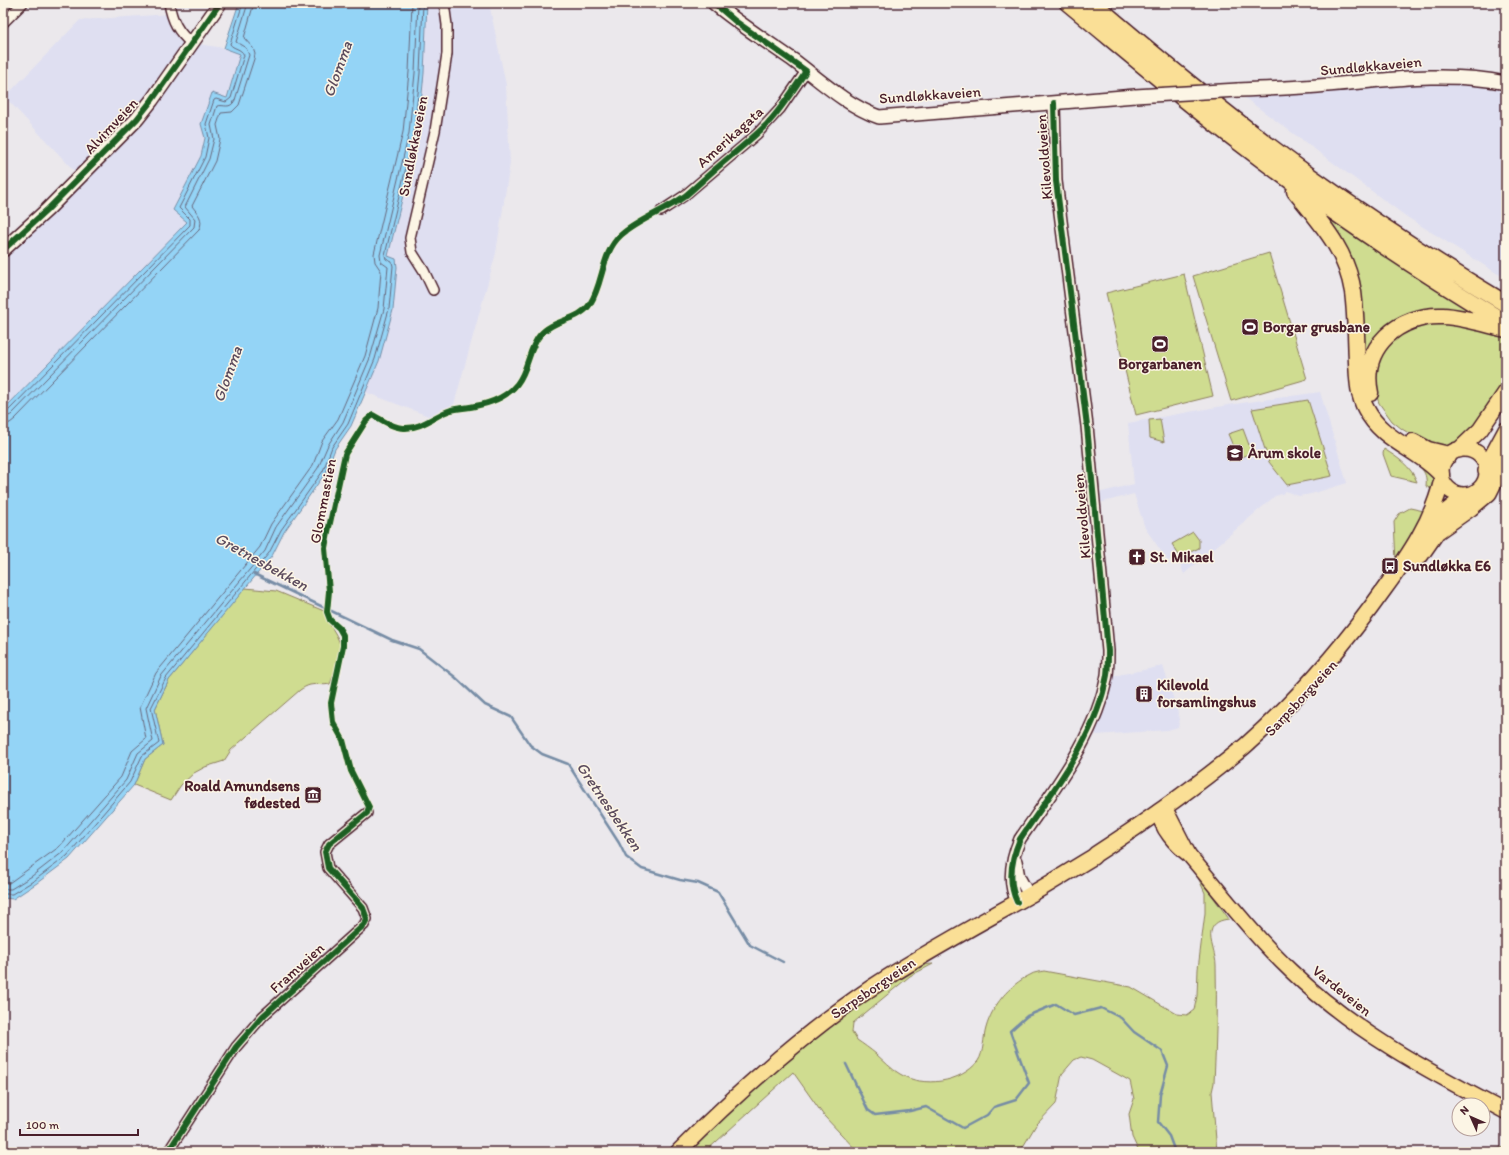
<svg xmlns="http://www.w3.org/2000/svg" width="1509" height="1155" font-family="Itim,sans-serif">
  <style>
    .built { fill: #dfdff1 }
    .green { fill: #cfdc90; stroke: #8c7e5e }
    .water { fill: #94d4f6; stroke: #768ca5 }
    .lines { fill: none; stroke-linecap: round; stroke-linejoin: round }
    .shore { stroke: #68677c; stroke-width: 1 }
    .stream { stroke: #768ca5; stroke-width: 2.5 }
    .minor-casing { stroke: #4a1f2b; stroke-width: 12 }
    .tertiary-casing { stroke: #4a1f2b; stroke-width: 14 }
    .secondary-casing { stroke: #4a1f2b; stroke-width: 16 }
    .primary-casing { stroke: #4a1f2b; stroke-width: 17 }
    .trunk-casing { stroke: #4a1f2b; stroke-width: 18 }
    .motorway-casing { stroke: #4a1f2b; stroke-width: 19 }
    .minor { stroke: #fcf5e5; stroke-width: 9 }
    .tertiary { stroke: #fcf5e5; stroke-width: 11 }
    .secondary { stroke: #fcf5e5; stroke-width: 13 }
    .primary { stroke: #fadf96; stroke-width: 14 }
    .trunk { stroke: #fadf96; stroke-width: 15 }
    .motorway { stroke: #fadf96; stroke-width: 16 }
    .secondary-bridge-casing { stroke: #4a1f2b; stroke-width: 16; stroke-linecap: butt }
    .secondary-bridge { stroke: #fcf5e5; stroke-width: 13 }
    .cycleway-casing { stroke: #fcf5e5; stroke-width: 8 }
    .cycleway { stroke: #1b5e20; stroke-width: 6 }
    .labels { text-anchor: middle; stroke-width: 3; stroke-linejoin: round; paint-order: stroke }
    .street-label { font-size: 15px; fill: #4a1f2b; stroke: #fcf5e5 }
    .poi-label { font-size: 15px; font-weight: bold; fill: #4a1f2b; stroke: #fcf5e5; text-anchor: start }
    .water-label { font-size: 16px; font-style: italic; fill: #5c4c5e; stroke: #fcf5e5 }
  </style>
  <rect width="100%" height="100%" fill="#ebe8ec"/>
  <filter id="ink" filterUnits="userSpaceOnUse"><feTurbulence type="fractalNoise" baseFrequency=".025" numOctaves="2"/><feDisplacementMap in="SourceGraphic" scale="8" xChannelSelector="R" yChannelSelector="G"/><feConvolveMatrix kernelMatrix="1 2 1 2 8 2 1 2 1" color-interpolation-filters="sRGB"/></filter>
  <g filter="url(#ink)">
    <path class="built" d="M427,3h62l17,82 4,78 -14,90 -43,155 -22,9 -66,-25 14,-31 18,-94 -9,-10 30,-122 6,-62z
      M171,14l20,29 33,5 16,6 -14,44 -14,-4 -11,62 -28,53 14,13 -184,188v-160l77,-73 -75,-80 75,-77z
      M1431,80l75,6v193l-99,-62 -162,-119 92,-10z
      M1320,392l27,91 -36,11 -12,2 -14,-5 -3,3 -7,2 -91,78 -7,-18 -9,5 -23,-33 -11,-34 -39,10 -1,-10 40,-10 -6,-61 100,-18z
      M1163,666l17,53 -2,8 -10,3 -72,5 -4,-11 15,-50 6,2z"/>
    <path class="green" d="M1312,205l174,115 -54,-8 -69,49 -6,-74z
      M1269,253l38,126 -76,22 -38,-125z
      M1184,274l29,122 -77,19 -30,-122z
      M1440,320l66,18v41l-10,17 -30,40 -17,10 -10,2 -14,-5 -23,-14 -10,-8 -13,-18 -4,-12v-25l21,-33z
      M1308,400l24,76 -45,9 -18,-23 -17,-53z
      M1160,419l4,23 -14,-4 -1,-18z
      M1243,429l9,24 -14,5 -10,-24z
      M1384,449c14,9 27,17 33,33l-26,-6 -8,-22z
      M1406,456l30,20 -5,13 -5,-3c2,-17 -8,-20 -20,-30z
      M1410,508l14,3 -28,50 -2,-39 5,-8z
      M1193,532l6,8v8l-19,9 -8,-13z
      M245,588l31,3 48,20c2,11 10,18 14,28 6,11 -4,34 -8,45 -7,2 -13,-1 -20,1 -4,1 -7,3 -10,5l-69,60 -7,11 -19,6 -11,6 -13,12 -10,15 -37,-15 11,-26 18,-14 -8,-36 14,-29z
      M1196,873l33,46c-8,1 -16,3 -18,13 -2,8 5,24 5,33 1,40 0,79 -2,118l-2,9 5,60h-78l-7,-15 -3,-23 5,-15 -4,-18 -38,-21 -11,-3 -7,3 -12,14 -6,30 -20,21 -15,25 -3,2h-160l-34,-36 -31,-44 -88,80h-15c21,-22 42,-44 65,-64 50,-46 106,-85 162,-123l16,-1 -23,12 -57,47 -1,9 5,8c6,4 13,9 19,14 8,7 15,15 24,20 23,14 61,9 78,-13 6,-9 5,-23 8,-33 6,-22 23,-43 44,-53 4,-3 10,-3 14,-4l87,16 46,27 10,1 7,-5 3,-14 1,-27 7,-56v-20z
      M1506,1147v5h-66l4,-2 39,1z"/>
    <path class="water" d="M239,3h188l-3,70 -6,62 -30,121 8,3 1,8 -4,43 -14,51 -28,65 -16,23 -9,23 -42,60 -12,24 -103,124 -14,29 8,36 -18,14 -11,26 -65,74 -32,24 -24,16 -10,-1v-488l184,-188 -14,-12 28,-54 4,-18 -4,-14 11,-31 15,5 13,-44 -16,-6z"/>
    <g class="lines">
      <path class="shore" d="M3,413l5,-2 182,-186v-6l-11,-11 26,-51 4,-19 -3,-14 8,-24 2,-1 10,3 5,-4 13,-43c-3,-7 -11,-6 -14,-11l13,-41
        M3,418l8,-3 183,-188 1,-8 -10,-12 24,-48 5,-20 -3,-14 6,-19c7,-2 13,4 18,-6l14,-45 -3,-7 -10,-6 12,-39
        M3,424l7,-1 5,-4 184,-189c5,-11 -1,-16 -7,-24l23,-45 5,-22 -3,-14 4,-12 11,-1 7,-7 15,-46 1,-5 -2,-6 -9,-10 10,-35
        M3,883h6l50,-36 62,-70 11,-26 14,-12 -6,-32 16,-34 104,-126 11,-23 42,-59 9,-24 16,-22 27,-63 13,-48 3,-37 -6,-9 -1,-8 29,-122 6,-60 3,-69
        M3,889h8l21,-13 31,-24 63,-72 12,-27 15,-12 -7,-33 15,-32 104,-125 11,-24 42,-59 10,-23 15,-23 27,-64 14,-49 4,-42 -7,-5 -1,-7 29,-122 6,-60 3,-70
        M3,894h9l23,-14 32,-24 63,-74 12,-26 17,-13 -8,-35 15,-30 103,-125 12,-23 42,-59 9,-24 16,-23 27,-65 14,-50 4,-43 -1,-4 -6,-3 -1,-4 29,-121 6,-61 3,-70"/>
      <path class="stream" d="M254,574l138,66 27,9 36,28 30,28 26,12 19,28 12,9 26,10 51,79 7,14 16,12 38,11 18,3 20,9 32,53 33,17
        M846,1064l22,46 7,5 35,-4 16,-4 37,21 24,-13 7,-8 22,-7 13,-17 -19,-52 17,-15 29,-12 18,11 27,-7 20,10 13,14 28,19 6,15 -8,29 -2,27 11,14 6,16"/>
      <defs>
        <path id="minor" d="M169,3c3,18 9,29 22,40
          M3,23l20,-20
          M661,211l23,-15 73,-62 23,-25 26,-38
          M433,290l-9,-19 -12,-19 -2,-14 25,-107 12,-77v-29l-3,-22
          M168,1152l68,-105 27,-31 101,-91 3,-6 -4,-11 -35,-40 -3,-16 4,-8 38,-31"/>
        <path id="tertiary" d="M1016,861l3,16 10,18
          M1017,902c-10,-21 -6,-42 3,-63 34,-50 76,-102 87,-164 1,-8 1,-16 1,-24l-21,-225 -31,-245 -2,-78"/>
        <path id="secondary" d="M714,3c25,21 52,38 79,57 28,21 53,45 86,57l256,-21
          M1238,90c27,-1 53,-2 80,-4 62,-5 126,-16 188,-3
          M3,250l44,-40 90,-91 15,-19 68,-97"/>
        <path id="primary" d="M1189,855l-21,-41 -9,-3c1,17 17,34 30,44 33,39 65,81 102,116 63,61 139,101 215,141"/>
        <path id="trunk" d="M1441 472a23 23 0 1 1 46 0a23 23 0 1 1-46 0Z
          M1459,450l21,-20 26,-38
          M1486,471l7,-17 13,-24
          M1429,535l14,-21 24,-19
          M1410,563l11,-8 16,-23 34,-24 18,-15 10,-20 7,-25
          M678,1152c60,-60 123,-117 193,-164 51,-34 104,-62 157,-92 22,-12 43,-26 65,-39l3,-3c51,-33 102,-69 149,-108 53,-47 99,-100 140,-158 24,-33 48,-68 57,-109"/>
        <path id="motorway" d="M1068,3c57,47 113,95 172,140 85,65 174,125 266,180
          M1093,3c70,60 142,119 218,174 63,45 128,87 195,127
          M1295,191c26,32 51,58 58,101 3,23 3,47 4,70 1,16 1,33 9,47 16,32 53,40 75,65
          M1370,393c-10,-46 29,-79 73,-77 21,1 42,8 63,13
          M1413,442l15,8 21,5"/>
      </defs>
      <use href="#minor" class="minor-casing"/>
      <use href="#tertiary" class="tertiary-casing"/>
      <use href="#secondary" class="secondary-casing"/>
      <use href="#primary" class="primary-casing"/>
      <use href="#trunk" class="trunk-casing"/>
      <use href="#motorway" class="motorway-casing"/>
      <use href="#minor" class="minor"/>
      <use href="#tertiary" class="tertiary"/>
      <use href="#secondary" class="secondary"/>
      <use href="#primary" class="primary"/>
      <use href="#trunk" class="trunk"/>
      <use href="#motorway" class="motorway"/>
      <defs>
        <path id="secondary-bridge" d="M1135,96l103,-6"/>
      </defs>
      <use href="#secondary-bridge" class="secondary-bridge-casing"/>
      <use href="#secondary-bridge" class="secondary-bridge"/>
      <defs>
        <path id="cycleway" d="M3,250l44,-40 90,-91 15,-19 68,-97
          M1017,902c-10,-21 -6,-42 3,-63 34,-50 76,-102 87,-164 1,-8 1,-16 1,-24l-21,-225 -31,-245 -2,-78
          M168,1152l68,-105 27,-31 101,-91 3,-6 -4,-11 -35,-40 -3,-16 4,-8 38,-31 2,-6 -18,-36 -8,-31 -10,-18 -2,-19 12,-57v-11l-4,-7 -9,-8 -3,-8 2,-21 -4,-43 3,-16 17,-78 21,-33 7,-6c9,5 20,13 31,13 18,1 31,-13 47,-18 8,-2 17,-2 24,-4 16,-3 32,-9 42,-22 12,-15 11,-35 23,-49 13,-16 39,-14 50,-31 14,-22 11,-51 31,-69 18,-16 44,-24 64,-39 12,-10 22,-20 34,-30 16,-14 33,-27 48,-42 15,-16 27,-35 39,-53l-71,-50 -21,-18"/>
      </defs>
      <use href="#cycleway" class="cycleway-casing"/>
      <use href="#cycleway" class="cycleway"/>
    </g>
  </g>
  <defs>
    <symbol id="stadium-square" viewBox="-11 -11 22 22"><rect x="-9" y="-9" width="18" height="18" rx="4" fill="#4a1f2b" stroke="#fcf5e5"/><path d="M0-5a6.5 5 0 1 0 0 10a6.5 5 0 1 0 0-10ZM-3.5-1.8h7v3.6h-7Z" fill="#fff"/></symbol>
    <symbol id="school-square" viewBox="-11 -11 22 22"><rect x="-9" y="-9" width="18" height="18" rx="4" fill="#4a1f2b" stroke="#fcf5e5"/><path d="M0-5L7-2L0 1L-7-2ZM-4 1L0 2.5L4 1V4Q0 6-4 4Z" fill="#fff"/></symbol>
    <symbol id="church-square" viewBox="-11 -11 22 22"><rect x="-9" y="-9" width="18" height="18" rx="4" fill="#4a1f2b" stroke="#fcf5e5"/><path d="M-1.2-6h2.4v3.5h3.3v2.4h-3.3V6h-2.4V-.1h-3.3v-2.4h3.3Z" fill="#fff"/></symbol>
    <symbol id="bus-square" viewBox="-11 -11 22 22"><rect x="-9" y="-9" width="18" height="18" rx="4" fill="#4a1f2b" stroke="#fcf5e5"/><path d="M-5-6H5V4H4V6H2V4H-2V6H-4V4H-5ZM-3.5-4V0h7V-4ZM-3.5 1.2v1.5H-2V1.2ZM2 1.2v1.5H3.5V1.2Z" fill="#fff"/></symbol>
    <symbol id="building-square" viewBox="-11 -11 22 22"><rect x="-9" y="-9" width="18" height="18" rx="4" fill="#4a1f2b" stroke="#fcf5e5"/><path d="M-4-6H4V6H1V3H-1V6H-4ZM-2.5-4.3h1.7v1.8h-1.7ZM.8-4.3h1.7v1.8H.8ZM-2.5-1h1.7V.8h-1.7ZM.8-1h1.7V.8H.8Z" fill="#fff"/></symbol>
    <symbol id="museum-square" viewBox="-11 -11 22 22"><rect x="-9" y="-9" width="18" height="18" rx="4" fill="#4a1f2b" stroke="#fcf5e5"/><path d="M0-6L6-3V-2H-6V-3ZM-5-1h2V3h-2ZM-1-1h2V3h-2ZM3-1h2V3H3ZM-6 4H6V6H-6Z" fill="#fff"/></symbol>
  </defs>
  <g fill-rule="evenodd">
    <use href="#stadium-square" x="1240" y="317" width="20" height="20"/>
    <use href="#stadium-square" x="1150" y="334" width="20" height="20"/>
    <use href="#school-square" x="1225" y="443" width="20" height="20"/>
    <use href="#church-square" x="1127" y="547" width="20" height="20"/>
    <use href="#bus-square" x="1380" y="556" width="20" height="20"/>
    <use href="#building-square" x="1134" y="684" width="20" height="20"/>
    <use href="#museum-square" x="303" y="785" width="20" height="20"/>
  </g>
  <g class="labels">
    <g class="street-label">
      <text transform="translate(1371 66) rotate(-5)" y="5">Sundløkkaveien</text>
      <text transform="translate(930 95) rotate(-4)" y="5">Sundløkkaveien</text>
      <text transform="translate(111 126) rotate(-47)" y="5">Alvimveien</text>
      <text transform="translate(730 137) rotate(-42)" y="5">Amerikagata</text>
      <text transform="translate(413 146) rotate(-79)" y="5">Sundløkkaveien</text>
      <text transform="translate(1044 157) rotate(-94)" y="5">Kilevoldveien</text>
      <text transform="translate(323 501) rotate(-79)" y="5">Glommastien</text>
      <text transform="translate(1082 516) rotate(-95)" y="5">Kilevoldveien</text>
      <text transform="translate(1301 698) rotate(-47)" y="5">Sarpsborgveien</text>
      <text transform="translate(297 968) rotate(-42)" y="5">Framveien</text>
      <text transform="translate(873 988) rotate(-34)" y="5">Sarpsborgveien</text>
      <text transform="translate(1342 991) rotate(39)" y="5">Vardeveien</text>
    </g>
    <g class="poi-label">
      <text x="1263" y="332">Borgar grusbane</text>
      <text x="1160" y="369" text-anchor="middle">Borgarbanen</text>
      <text x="1248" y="458">Årum skole</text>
      <text x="1150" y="562">St. Mikael</text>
      <text x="1403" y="571">Sundløkka E6</text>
      <text x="1157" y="690">Kilevold<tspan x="1157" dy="17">forsamlingshus</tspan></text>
      <text x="300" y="791" text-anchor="end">Roald Amundsens<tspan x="300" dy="17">fødested</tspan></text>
    </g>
    <g class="water-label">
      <text transform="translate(337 69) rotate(-70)" y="6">Glomma</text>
      <text transform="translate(227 374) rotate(-70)" y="6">Glomma</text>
      <text transform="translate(262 561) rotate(29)" y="6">Gretnesbekken</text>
      <text transform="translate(610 806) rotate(56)" y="6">Gretnesbekken</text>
    </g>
  </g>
  <rect width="1509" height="1155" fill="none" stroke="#fcf5e5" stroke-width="16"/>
  <rect x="8" y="8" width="1493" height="1139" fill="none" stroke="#4a1f2b" stroke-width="1.5" filter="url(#ink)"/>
  <g transform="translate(1471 1117) rotate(315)"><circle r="19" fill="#fcf5e5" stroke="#b59f9b"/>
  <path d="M0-3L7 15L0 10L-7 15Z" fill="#4a1f2b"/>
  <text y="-6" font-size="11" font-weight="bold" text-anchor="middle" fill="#4a1f2b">N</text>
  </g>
  <path d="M20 1129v6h118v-6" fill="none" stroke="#4a1f2b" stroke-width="2"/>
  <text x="26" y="1129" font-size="12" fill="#4a1f2b" stroke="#fcf5e5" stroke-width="3" paint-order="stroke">100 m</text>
</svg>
